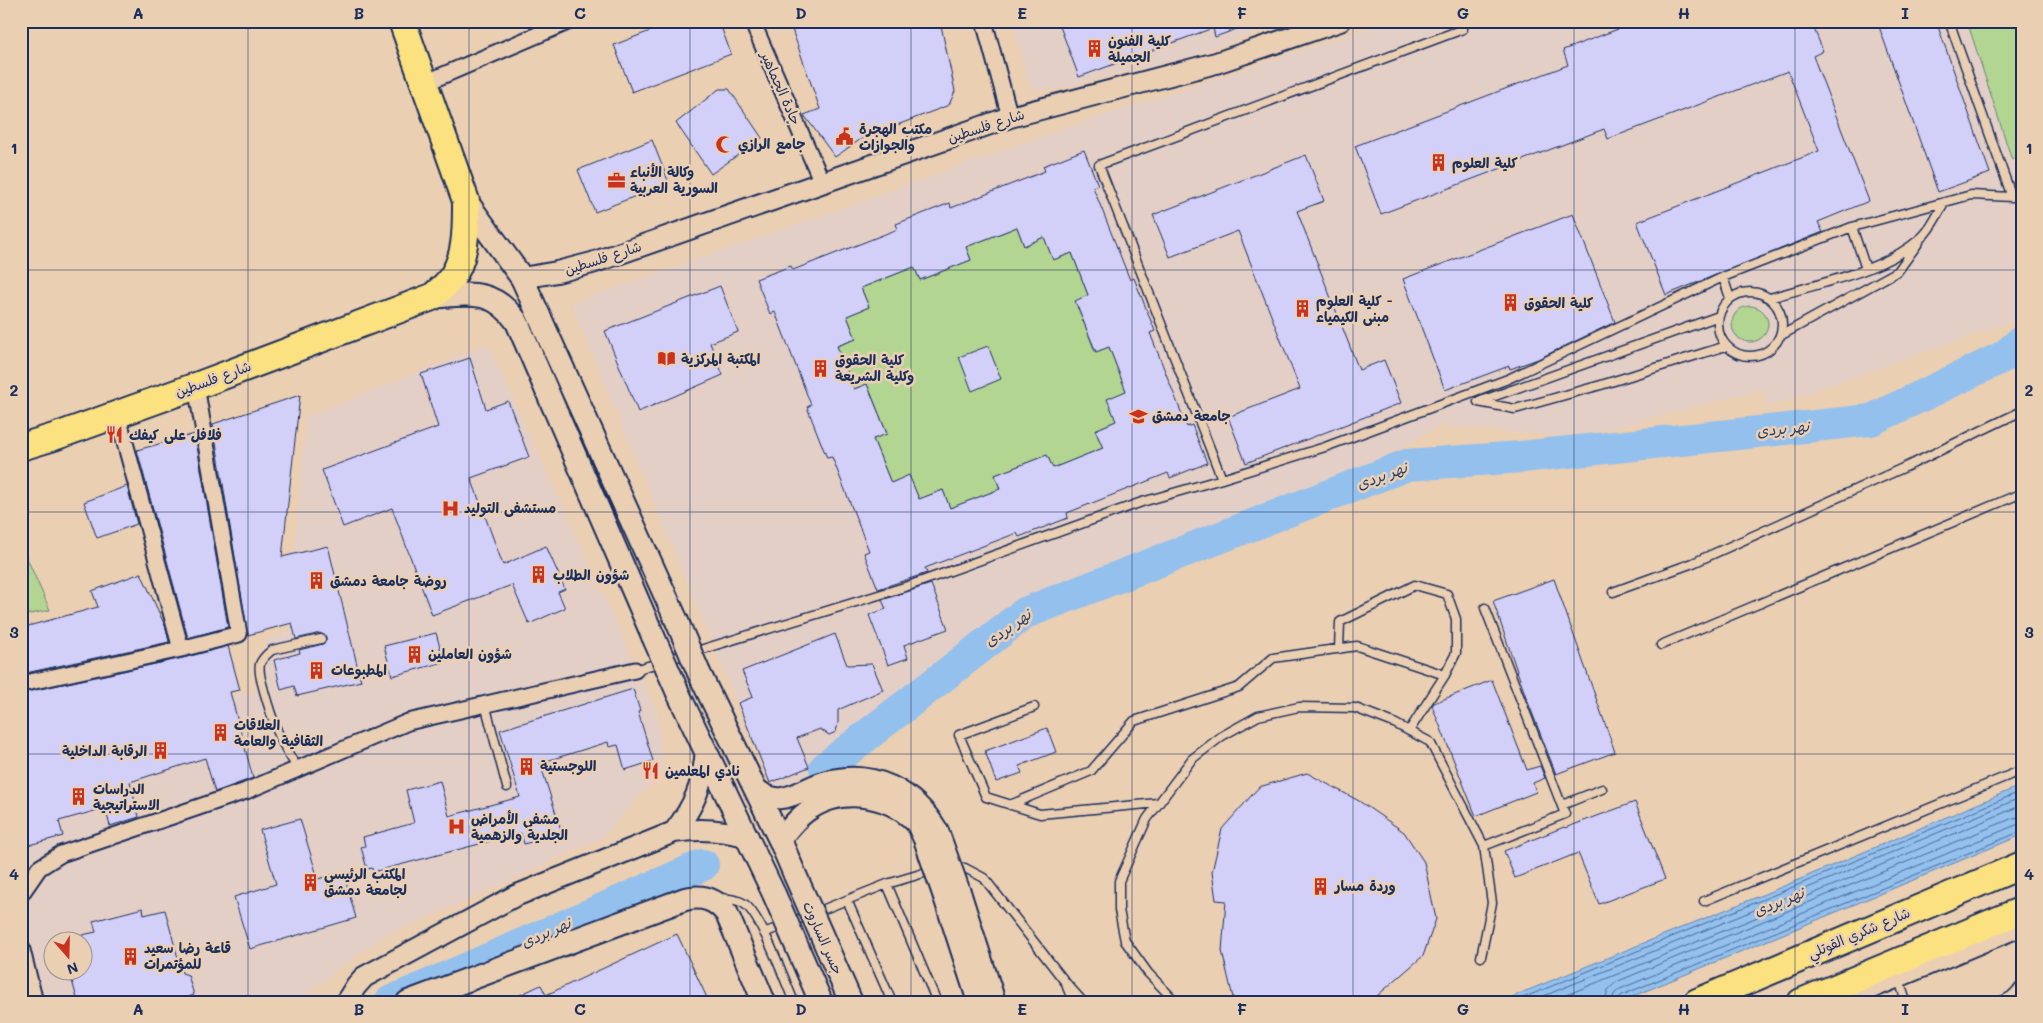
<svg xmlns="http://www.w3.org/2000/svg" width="2043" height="1023" font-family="Mali,'Playpen Sans Arabic',sans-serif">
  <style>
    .built { fill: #e4cfc7; fill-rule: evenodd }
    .green { fill: #b2d691; stroke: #668278 }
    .water { fill: #93c0ed; stroke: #6386b4 }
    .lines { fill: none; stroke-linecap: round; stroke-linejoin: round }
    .shore { stroke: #4b6997; stroke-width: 1 }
    .river { stroke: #93c0ed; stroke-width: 32 }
    .building { fill: #d2cff8; stroke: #1b2f5e; fill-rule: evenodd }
    .service-casing { stroke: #1b2f5e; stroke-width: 11 }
    .minor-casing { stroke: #1b2f5e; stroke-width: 19 }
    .tertiary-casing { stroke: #1b2f5e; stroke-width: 24 }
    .secondary-casing { stroke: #1b2f5e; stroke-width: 26 }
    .trunk-casing { stroke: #1b2f5e; stroke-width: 30 }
    .service { stroke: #ebcfb2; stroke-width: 8 }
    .minor { stroke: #ebcfb2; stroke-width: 15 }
    .tertiary { stroke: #ebcfb2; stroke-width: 20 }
    .secondary { stroke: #ebcfb2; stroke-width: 22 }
    .trunk { stroke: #fbe180; stroke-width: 26 }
    .tertiary-bridge-casing { stroke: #1b2f5e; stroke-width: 24; stroke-linecap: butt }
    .secondary-bridge-casing { stroke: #1b2f5e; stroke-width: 26; stroke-linecap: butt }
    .tertiary-bridge { stroke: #ebcfb2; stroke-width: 20 }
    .secondary-bridge { stroke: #ebcfb2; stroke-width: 22 }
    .grid { fill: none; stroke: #1b2f5e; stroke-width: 1; stroke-opacity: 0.55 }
    .labels { text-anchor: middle; stroke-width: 5; stroke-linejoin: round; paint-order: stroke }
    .poi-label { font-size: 14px; font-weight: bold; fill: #1b2f5e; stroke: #ebcfb2; text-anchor: start }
    .street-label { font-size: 14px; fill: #1b2f5e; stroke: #ebcfb2 }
    .water-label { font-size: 15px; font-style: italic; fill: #273e6c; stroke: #ebcfb2 }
    .neatline { fill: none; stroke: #1b2f5e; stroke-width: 2 }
    .grid-label { font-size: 16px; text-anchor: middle; font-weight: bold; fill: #1b2f5e }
  </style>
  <rect width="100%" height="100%" fill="#ebcfb2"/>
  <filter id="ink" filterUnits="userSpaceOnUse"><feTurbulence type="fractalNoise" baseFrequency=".02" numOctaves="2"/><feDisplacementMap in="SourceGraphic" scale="10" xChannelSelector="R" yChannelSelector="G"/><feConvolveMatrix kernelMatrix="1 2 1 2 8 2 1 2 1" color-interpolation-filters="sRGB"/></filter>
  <g filter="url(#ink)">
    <path class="built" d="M1013,21h273l-92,35 -143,34h-14l-10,-9z
      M1390,21h632v297l-254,89 -5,-18 -161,42 -45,5 -118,-10 -97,56 -353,141 -104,112 -55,50 -49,19 -11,-21 -199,-480 216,-75 257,-93z
      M488,344l170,370 5,56 -60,67 -140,65 -80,34 -88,66h-250l-22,-84 8,-48 -10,-39v-83l218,-55 14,2 12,-54 25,-10 -9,-32 14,-55 11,-127zM52,940h30v30h-30z"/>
    <path class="green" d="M1967,21h55v133l-10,6z
      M1017,227l7,19 20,-9 9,23 19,-7 16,42 -12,7 19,50 14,-5 17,44 -10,30 -21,9 8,18 -50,20 -6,-13 -52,20 5,14 -50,19 -7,-18 -24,9 -10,-23 -18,7 -18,-44 14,-6 -20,-49 -13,5 -17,-43 19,-7 -9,-23 22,-9 -8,-19 53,-21 6,13 51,-20 -5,-13z
      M1732 324a18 18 0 1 1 36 0a18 18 0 1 1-36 0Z
      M21,545l29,65 -29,6z"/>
    <path class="water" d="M2022,785v50l-403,167h-120l280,-114z"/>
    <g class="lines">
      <path class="shore" d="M1513,1002l268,-110 241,-101
        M1529,1002l255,-104 238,-101
        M1549,1002l238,-97 235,-100
        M1605,1002l3,-12 8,-8 397,-164 9,-1
        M1612,1002l2,-8 6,-5 396,-164 6,-1
        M1619,1002v-4l3,-3 400,-164"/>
      <path class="river" d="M825,768l200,-155 382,-148 114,-8 350,-37 132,-63 19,-16
        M390,1002l313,-137"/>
    </g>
    <path class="building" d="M676,21h43l12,33 -99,38 -18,-47z
      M789,21h151l15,70 -6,14 -88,34 -26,18 -31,-42 16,-6z
      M1058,21h195v2l-38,14 -2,-9 -134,49z
      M1639,21h172l12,30 -10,5 56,145 -51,21 5,10 -157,63 -29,-73 182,-71 -31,-80 -180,68 -4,-10 -223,85 -26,-68 213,-81 -5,-15z
      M1877,21h59l54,152 -52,19z
      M719,89h10l33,49 -51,36 -35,-51z
      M652,140l17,43 -74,29 -17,-42z
      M1084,150l14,35 -5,2 37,93 4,-2 21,53 -5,2 37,94 5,-2 15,38 -37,15 -2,-5 -101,40 1,5 -49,19 -2,-4 -92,35 2,5 -49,16 -14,-36 5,-2 -37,-94 -5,1 -20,-51 4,-2 -36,-93 -5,2 -14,-35 35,-13 2,4 105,-41 -2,-5 54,-21 1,5 94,-37 -2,-5zM1017,227l7,19 20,-9 9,23 19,-7 16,42 -13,6 21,51 13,-5 17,44 -19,8 9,22 -21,9 8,18 -50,20 -6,-13 -52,20 5,14 -50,19 -7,-18 -24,9 -10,-24 -18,8 -18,-44 14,-5 -20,-50 -13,5 -17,-43 19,-7 -9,-23 22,-9 -8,-19 53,-21 6,13 51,-20 -5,-13z
      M1306,155l18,46 -27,10 62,159 25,-10 17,43 -155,60 -18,-46 72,-28 -62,-158 -68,26 -17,-42z
      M1573,214l42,108 -77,37 -28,10 -1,-3 -64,24 -42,-111z
      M720,286l18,46 -28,11 13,32 -85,37 -33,-81z
      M988,346l13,33 -29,12 -13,-34z
      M470,358l16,51 22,-8 21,56 -58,21 32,87 43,-19 19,43 -7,3 7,16 -36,16 -17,-39 -80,30 -40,-107 -49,19 -21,-57 116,-43 -17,-53z
      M300,395l-18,162 46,-11 33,135 -64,15 -3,-10 -13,4 -7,-30 26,-7 -1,-3 24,-6 3,-3v-4l-6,-4 -24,6 -4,-16 -44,12 -35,-211z
      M195,434l33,193 -40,11 -51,-188z
      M127,486l10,38 -40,14 -13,-36z
      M141,573l25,55 3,14 -148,32v-46l77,-21 -6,-16z
      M1554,579l61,173 -59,22 -30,-77 -33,-96z
      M931,584l17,45 -44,16 4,13 -20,7 -19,-50 17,-6 -4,-9z
      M436,633l8,29 -52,14 -8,-30z
      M835,634l12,31 25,-1 11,26 -45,20v13l-2,9 -7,3 -9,-6 -23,9 12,29 -39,16 -32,-80 15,-6 -11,-26z
      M228,646l12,44 -10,2 23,86 -38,14 -10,-34 -75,24 9,35 -29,9 -5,-18 -46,13 4,15 -42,11v-26l9,-1 -9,-33v-40l5,-1 -5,-20v-33l162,-35z
      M1492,680l35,90 13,-4 5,12 -12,5 3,9 -60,24 -44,-110 2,-3z
      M633,689l7,22 -2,1 15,49 -28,9 -7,-25 -9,2 -1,-5 -68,21 22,70 -38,11 -3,-11 -148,39 -1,-4 -5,1 -6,-22 4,-1 -2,-9 51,-14 -8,-33 34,-9 9,35 71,-19 -20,-67z
      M1047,728l9,24 -37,14 3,7 -26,9 -11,-31z
      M1307,773l52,28 45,31 20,30 12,57 -13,37 -53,46h-136l-12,-51 4,-50 -10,-1 -4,-28 10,-43 37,-42z
      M1635,802l30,77 -66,25 -21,-51 -63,25 -11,-27 60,-24 1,1z
      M300,819l18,60 25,-7 13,46 -106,31 -16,-52 42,-13 -16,-54z
      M143,908l1,7 21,-5 17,63 6,2 6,20 -6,2 1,5h-111l-9,-32h13v-35l14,-3 -3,-11z
      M677,934l32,68h-204l36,-17 5,10z"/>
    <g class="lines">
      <defs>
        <path id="service" d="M1949,21l63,176
          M1852,227l14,42
          M1723,277l7,21
          M1718 324a32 32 0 1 1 64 0a32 32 0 1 1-64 0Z
          M1770,298c49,-15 114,-26 152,-61 10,-9 16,-24 23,-35
          M1719,316l-241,86 37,7 86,-24 125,-39
          M1780,336l118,-65 21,-29
          M1222,479l-123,-314 364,-136
          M1613,592l80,-29 221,-100 108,-52
          M1661,645l361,-152
          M1339,649l1,-27 75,-37 32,9 9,25v34l-11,22
          M635,670l276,-85 231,-83 80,-23 103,-32 183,-68 215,-102 129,-50 119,-32 41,2 10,-4
          M485,704l22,83
          M1034,707l-75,28 27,62 54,17 118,-11
          M298,768c-18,-24 -26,-49 -34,-77 -2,-9 -6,-18 -4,-27 2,-6 7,-10 12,-14l49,-11
          M1010,805l81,-34 43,-50 105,-34 34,-29 84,-12 88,29 -36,56
          M1562,805l40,-16
          M1484,846l81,-32 -80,-206
          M952,867l13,1 19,10 82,105 17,19
          M887,884l50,118
          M720,898c7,1 16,1 23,5 17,9 42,78 51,99
          M847,900l45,102
          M1704,901l318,-131
          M764,933l123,-49 47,-14
          M1899,979l7,23
          M1067,987l6,15
          M1176,1002l-28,-29 -23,-32 -6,-31v-29l28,-62 45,-60 30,-23 36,-20 41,-9 56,1 39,15 36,19 54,104 8,57 -11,54
          M2000,1002l11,-6 11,-11"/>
        <path id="minor" d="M752,21l70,161
          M984,21l26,96
          M425,83l145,-62
          M117,413l64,236
          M21,684l160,-35 58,-15 -43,-248
          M21,894l18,-26 22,-14 185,-63 162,-69 227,-52
          M21,946l14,56
          M1844,1002l178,-74"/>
        <path id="tertiary" d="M522,278l35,-6 35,-9 418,-146 206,-54 124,-42
          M753,786c28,27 46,2 74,-5 48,-12 87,10 111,50
          M674,832c21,-27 29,-48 32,-82
          M780,840c8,-10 15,-20 26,-28 33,-25 80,-19 109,10 4,5 6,12 9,17
          M961,895l34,107
          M944,897l34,105
          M346,1002l10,-16 8,-9 151,-81 159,-64c26,-4 48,-3 74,5"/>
        <path id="secondary" d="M466,201l56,77 154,341
          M432,297c37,-3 61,-9 85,25l136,314
          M699,673l81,167 15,35
          M678,693l96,201
          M408,1002l277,-103c17,-4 31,0 42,15l37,88"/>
        <path id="trunk" d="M21,447l33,-10 142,-51 236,-89c6,-5 12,-10 17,-16 18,-21 17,-54 17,-80l-64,-180
          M1697,1002l325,-137
          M1801,1002l221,-92"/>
      </defs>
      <use href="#service" class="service-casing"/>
      <use href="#minor" class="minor-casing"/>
      <use href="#tertiary" class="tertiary-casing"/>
      <use href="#secondary" class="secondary-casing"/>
      <use href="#trunk" class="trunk-casing"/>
      <use href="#service" class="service"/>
      <use href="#minor" class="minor"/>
      <use href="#tertiary" class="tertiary"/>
      <use href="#secondary" class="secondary"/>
      <use href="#trunk" class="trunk"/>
      <defs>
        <path id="tertiary-bridge" d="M938,831l23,64
          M924,839l20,58"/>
        <path id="secondary-bridge" d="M676,619l23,54
          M653,636l25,57
          M795,875l56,127
          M774,894l47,108"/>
      </defs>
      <use href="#tertiary-bridge" class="tertiary-bridge-casing"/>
      <use href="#secondary-bridge" class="secondary-bridge-casing"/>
      <use href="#tertiary-bridge" class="tertiary-bridge"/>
      <use href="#secondary-bridge" class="secondary-bridge"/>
    </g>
  </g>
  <path class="grid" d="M248,21v981M469,21v981M690,21v981M911,21v981M1132,21v981M1353,21v981M1574,21v981M1795,21v981M21,270h2001M21,512h2001M21,754h2001"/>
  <defs>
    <symbol id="building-bare" viewBox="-9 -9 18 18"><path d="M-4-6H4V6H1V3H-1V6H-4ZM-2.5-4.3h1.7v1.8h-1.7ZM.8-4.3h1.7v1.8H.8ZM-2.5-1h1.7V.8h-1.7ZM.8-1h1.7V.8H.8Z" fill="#c8321e" stroke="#ebcfb2" stroke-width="2.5" paint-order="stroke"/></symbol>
    <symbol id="civic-bare" viewBox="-9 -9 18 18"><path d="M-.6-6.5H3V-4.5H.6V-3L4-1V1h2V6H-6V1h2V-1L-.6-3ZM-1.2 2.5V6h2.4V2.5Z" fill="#c8321e" stroke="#ebcfb2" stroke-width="2.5" paint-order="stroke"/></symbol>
    <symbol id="mosque-bare" viewBox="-9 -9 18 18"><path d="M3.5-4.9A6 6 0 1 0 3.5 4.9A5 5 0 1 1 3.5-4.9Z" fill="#c8321e" stroke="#ebcfb2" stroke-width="2.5" paint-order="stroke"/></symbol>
    <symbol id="office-bare" viewBox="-9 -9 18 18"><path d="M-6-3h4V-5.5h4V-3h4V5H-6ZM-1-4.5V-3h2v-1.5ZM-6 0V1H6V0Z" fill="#c8321e" stroke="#ebcfb2" stroke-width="2.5" paint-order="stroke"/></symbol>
    <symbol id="library-bare" viewBox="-9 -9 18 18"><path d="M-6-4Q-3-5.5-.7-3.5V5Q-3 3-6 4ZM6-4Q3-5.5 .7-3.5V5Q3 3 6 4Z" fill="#c8321e" stroke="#ebcfb2" stroke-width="2.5" paint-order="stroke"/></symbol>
    <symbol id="university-bare" viewBox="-9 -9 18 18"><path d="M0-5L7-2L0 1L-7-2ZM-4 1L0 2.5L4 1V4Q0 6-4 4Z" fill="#c8321e" stroke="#ebcfb2" stroke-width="2.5" paint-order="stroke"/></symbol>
    <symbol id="restaurant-bare" viewBox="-9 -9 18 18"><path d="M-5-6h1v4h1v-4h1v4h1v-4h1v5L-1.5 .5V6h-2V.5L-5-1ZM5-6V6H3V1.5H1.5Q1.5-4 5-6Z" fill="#c8321e" stroke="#ebcfb2" stroke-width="2.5" paint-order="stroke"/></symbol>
    <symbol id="hospital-bare" viewBox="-9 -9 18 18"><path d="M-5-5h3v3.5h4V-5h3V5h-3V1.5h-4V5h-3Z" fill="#c8321e" stroke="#ebcfb2" stroke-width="2.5" paint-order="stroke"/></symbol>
  </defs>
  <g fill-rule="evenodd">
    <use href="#building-bare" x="1082" y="36" width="25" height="25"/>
    <use href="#civic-bare" x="832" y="124" width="25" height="25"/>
    <use href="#mosque-bare" x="712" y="132" width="25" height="25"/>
    <use href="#building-bare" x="1426" y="150" width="25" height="25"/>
    <use href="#office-bare" x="604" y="168" width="25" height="25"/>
    <use href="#building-bare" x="1498" y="290" width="25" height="25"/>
    <use href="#building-bare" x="1290" y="296" width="25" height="25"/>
    <use href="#library-bare" x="654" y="346" width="25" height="25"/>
    <use href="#building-bare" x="808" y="356" width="25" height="25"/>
    <use href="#university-bare" x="1126" y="404" width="25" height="25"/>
    <use href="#restaurant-bare" x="102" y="422" width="25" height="25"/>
    <use href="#hospital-bare" x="438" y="496" width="25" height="25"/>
    <use href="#building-bare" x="526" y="562" width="25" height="25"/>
    <use href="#building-bare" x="304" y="568" width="25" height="25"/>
    <use href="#building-bare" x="402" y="642" width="25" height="25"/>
    <use href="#building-bare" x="304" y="658" width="25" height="25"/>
    <use href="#building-bare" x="208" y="720" width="25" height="25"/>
    <use href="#building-bare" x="148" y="738" width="25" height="25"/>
    <use href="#building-bare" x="514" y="754" width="25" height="25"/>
    <use href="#restaurant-bare" x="638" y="758" width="25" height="25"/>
    <use href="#building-bare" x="66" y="784" width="25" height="25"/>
    <use href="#hospital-bare" x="444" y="814" width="25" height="25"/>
    <use href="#building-bare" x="298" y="870" width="25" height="25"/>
    <use href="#building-bare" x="1308" y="874" width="25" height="25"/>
    <use href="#building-bare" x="118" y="944" width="25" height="25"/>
  </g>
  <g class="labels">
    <g class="poi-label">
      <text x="1108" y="46">كلية الفنون<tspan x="1108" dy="16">الجميلة</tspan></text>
      <text x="859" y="134">مكتب الهجرة<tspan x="859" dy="16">والجوازات</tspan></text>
      <text x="738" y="149">جامع الرازي</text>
      <text x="1452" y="168">كلية العلوم</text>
      <text x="630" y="177">وكالة الأنباء<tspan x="630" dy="16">السورية العربية</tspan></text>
      <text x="1316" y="306">كلية العلوم -<tspan x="1316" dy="16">مبنى الكيمياء</tspan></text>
      <text x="1524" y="308">كلية الحقوق</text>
      <text x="681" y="364">المكتبة المركزية</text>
      <text x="835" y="365">كلية الحقوق<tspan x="835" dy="16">وكلية الشريعة</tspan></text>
      <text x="1152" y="421">جامعة دمشق</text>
      <text x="129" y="440">فلافل على كيفك</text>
      <text x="464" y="513">مستشفى التوليد</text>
      <text x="553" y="580">شؤون الطلاب</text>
      <text x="330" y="586">روضة جامعة دمشق</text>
      <text x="428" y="659">شؤون العاملين</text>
      <text x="331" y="675">المطبوعات</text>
      <text x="234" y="730">العلاقات<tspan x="234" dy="16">الثقافية والعامة</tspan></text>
      <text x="147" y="756" text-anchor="end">الرقابة الداخلية</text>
      <text x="540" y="771">اللوجستية</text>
      <text x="665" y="776">نادي المعلمين</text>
      <text x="93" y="794">الدراسات<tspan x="93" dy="16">الاستراتيجية</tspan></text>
      <text x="471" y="824">مشفى الأمراض<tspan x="471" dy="16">الجلدية والزهمية</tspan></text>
      <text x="324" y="879">المكتب الرئيسي<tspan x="324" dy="16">لجامعة دمشق</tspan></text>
      <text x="1335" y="891">وردة مسار</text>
      <text x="144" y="953">قاعة رضا سعيد<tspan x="144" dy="16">للمؤتمرات</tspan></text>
    </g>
    <g class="street-label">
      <text transform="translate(781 88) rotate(66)" y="5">جادة الجماهير</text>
      <text transform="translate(986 126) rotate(-18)" y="5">شارع فلسطين</text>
      <text transform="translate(603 258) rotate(-18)" y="5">شارع فلسطين</text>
      <text transform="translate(213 379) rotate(-20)" y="5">شارع فلسطين</text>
      <text transform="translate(1859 933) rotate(-23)" y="5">شارع شكري القوتلي</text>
      <text transform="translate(823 938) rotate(66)" y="5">جسر الساروت</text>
    </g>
    <g class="water-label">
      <text transform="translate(1783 429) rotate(-6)" y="5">نهر بردى</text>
      <text transform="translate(1382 476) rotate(-20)" y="5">نهر بردى</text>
      <text transform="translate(1008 628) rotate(-35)" y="5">نهر بردى</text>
      <text transform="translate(1779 902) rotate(-22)" y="5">نهر بردى</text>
      <text transform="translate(546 933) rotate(-24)" y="5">نهر بردى</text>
    </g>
  </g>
  <rect width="2043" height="1023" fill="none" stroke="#ebcfb2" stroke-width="55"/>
  <g transform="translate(68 956) rotate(160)"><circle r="24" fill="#ebcfb2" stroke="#988f90"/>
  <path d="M0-4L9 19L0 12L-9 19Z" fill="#c8321e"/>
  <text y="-8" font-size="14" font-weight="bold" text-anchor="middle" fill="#1b2f5e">N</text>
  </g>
  <rect x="28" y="28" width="1988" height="968" class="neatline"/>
  <g class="grid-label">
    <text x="138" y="19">A</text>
    <text x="359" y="19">B</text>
    <text x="580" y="19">C</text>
    <text x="801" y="19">D</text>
    <text x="1022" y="19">E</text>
    <text x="1242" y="19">F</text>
    <text x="1463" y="19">G</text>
    <text x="1684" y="19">H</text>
    <text x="1905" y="19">I</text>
    <text x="14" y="154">1</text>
    <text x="2029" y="154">1</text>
    <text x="14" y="396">2</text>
    <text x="2029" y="396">2</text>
    <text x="14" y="638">3</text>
    <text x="2029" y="638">3</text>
    <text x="14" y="880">4</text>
    <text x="2029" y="880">4</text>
    <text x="138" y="1015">A</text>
    <text x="359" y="1015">B</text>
    <text x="580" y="1015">C</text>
    <text x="801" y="1015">D</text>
    <text x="1022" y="1015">E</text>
    <text x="1242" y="1015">F</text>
    <text x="1463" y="1015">G</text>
    <text x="1684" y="1015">H</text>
    <text x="1905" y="1015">I</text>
  </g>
</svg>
